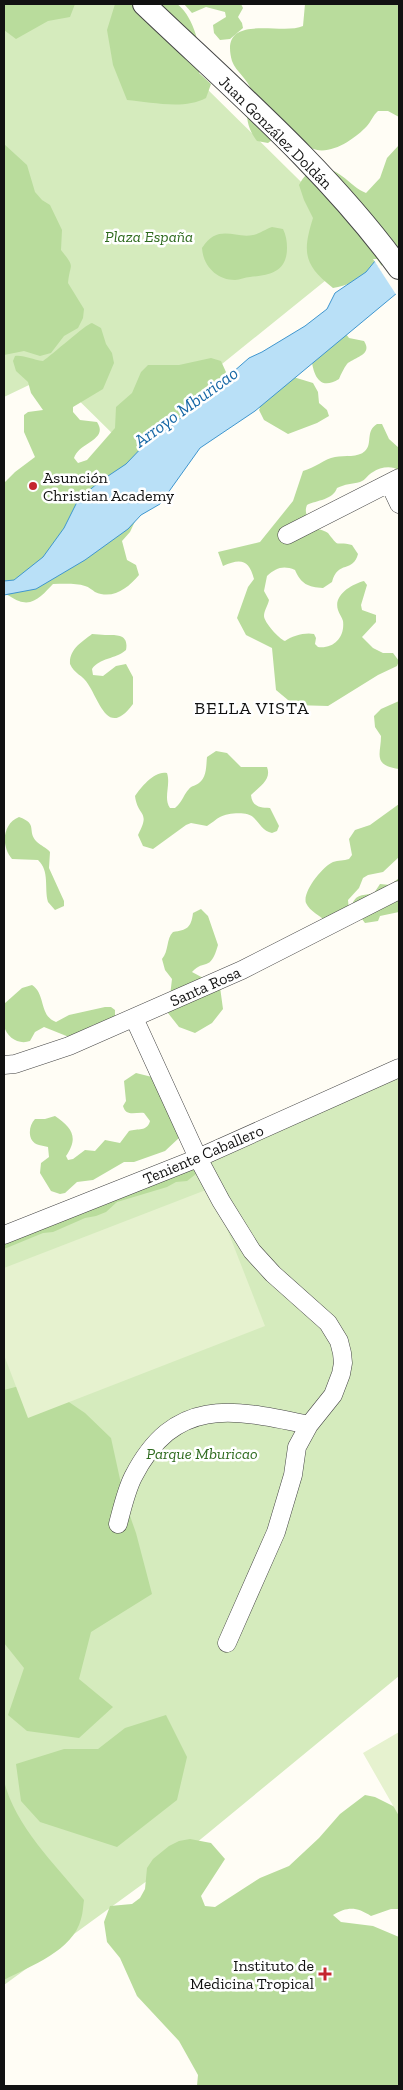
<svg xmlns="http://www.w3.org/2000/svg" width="403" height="2090" font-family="'Zilla Slab',serif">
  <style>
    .green { fill: #d5ebbd }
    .forest { fill: #b9dc9c }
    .pitch { fill: #e6f2cf }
    .water { fill: #b9e0f7; stroke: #3f96cf }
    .pier { fill: #fffdf5 }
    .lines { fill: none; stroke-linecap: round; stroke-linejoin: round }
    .minor-casing { stroke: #444; stroke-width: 19 }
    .tertiary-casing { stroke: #444; stroke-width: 24 }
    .minor { stroke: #fff; stroke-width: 18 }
    .tertiary { stroke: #fff; stroke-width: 22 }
    .poi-dot { fill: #c4262e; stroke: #fff; stroke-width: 2 }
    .labels { text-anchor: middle; stroke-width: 5; stroke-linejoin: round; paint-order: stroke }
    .street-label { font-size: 16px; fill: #111; stroke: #fff }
    .park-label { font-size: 16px; font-style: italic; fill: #2f6b1f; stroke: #fff }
    .poi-label { font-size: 16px; fill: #111; stroke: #fff; text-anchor: start }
    .water-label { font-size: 18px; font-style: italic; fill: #1768a6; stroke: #fff }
    .neighbourhood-label { font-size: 18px; letter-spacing: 1px; fill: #111; stroke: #fff }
  </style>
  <rect width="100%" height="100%" fill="#fffdf5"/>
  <path class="green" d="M4,4h117l246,243 -244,197 -71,-70 -48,23z
    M399,1064v612l-226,186 -169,123v-756z"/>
  <path class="forest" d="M4,4h71l-5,13 -22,4 -32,18 -12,-9z
    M115,4h62c17,12 27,50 22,69l12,11 -5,14c-22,12 -55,4 -79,2l-14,-35 -6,-35z
    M184,4h57l2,4 -5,9 4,6 1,5 -13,11 -10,1 -6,-7 -1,-8 13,-8 -1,-5 -19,-5 -14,6z
    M305,4h94v113l-11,-6h-10c-5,4 -7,11 -11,15 -12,13 -38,31 -56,22 -9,-4 -18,-12 -26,-18l-17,13 -11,-2c-7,-9 -12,-21 -9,-33 2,-6 6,-11 3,-18 -3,-11 -15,-18 -19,-29 -14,-50 50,-25 71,-35z
    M4,144l23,21 8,27 7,8 8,5 12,25 -1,20c15,19 9,12 7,33l16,26 -1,9 -5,10 -14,8 -13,17 -11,3 -16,-5 -20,4z
    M399,145v105c-22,21 -36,32 -66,38 -29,-23 -31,-35 -20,-70l-9,-18 -5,-15c5,-9 10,-15 20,-16 22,-2 29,17 47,24l14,-15 7,-20z
    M272,227l11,2c3,6 4,12 4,19 0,24 -17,27 -37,29 -5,0 -10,3 -15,3 -18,0 -32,-14 -33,-32 16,-25 33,-9 51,-13 6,-1 13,-6 19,-8z
    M92,323l9,5 5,16 6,9 2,10 -11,26 -30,18v5l7,8 17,2c12,18 -18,20 -23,36l4,5 9,-3 28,-32 1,-21 16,-14 9,-21 7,-7h31l32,-7 10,3 18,40 -80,92 -10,17 -11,5 -8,17 -8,9 5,19 9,5 3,10c-11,13 -26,25 -44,17 -3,-2 -6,-5 -10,-6 -9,-3 -22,-2 -32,-2 -9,9 -19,23 -34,17 -6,-2 -9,-6 -15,-7v-111l11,-11 20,-15 -11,-25v-17l4,-3 15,-2 -12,-17 -3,-11 -12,-11 -3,-10 2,-5c10,-1 17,4 28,5 9,-6 43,-37 49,-38z
    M343,330l6,8 15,3c9,14 -9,16 -17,23 -3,4 -6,10 -8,15 -21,13 -26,-6 -28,-23z
    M290,376l23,7 5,9 1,11 8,7 2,6 -12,7 -29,11 -24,-14 -5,-10 1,-2 -12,-10z
    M377,424h5l7,15 10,9v23c-6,-6 -19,-4 -26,1 -5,2 -7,8 -13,10 -8,2 -15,2 -23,6 -4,12 -20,12 -30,17 -2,5 -1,7 0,12 5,16 10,9 21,16 13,17 6,7 24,12l6,9c-5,19 -20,6 -26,28l-9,6c-15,-1 -22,-4 -28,-18 -12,-5 -19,-2 -28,6l-3,15 5,9c-1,5 -5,11 -5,16 0,6 15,23 21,25 7,-5 20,-9 29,-7l2,4 -1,6 3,3c16,2 27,-10 25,-26 -1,-4 -4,-7 -5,-11 -5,-15 14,-26 26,-29l3,4 -6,20 1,5 14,5v7l-14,15 11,11 10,5h10l6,8 -2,5 -19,9 -50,31 -34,-1 -18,-15 -4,-42 -26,-13 -9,-17 11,-31 6,-8c-5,-19 -13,-21 -31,-13l-5,-14 42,-10 33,-41 10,-30c12,-3 21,-12 32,-14 10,-2 23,1 30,-6 8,-7 0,-20 12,-27z
    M92,634c5,0 9,1 13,1 12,0 24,-1 21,15 -10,9 -27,8 -34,19l1,6 10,1 13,-10 10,-2 7,13v27c-25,34 -33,-2 -45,-20 -5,-9 -14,-10 -18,-20 -1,-15 12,-22 22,-30z
    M399,701v68c-27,-4 -18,-15 -18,-33l-6,-9 -1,-11 7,-7z
    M216,751l11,2 14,14h26c5,13 -8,20 -16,28 1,11 8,13 19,13l9,18 -2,5 -5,2c-9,-2 -12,-9 -18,-15 -6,-7 -26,-5 -34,-1 -4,2 -8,6 -13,9l-16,-3 -5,2 -33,24 -10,-3 -5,-11c13,-25 0,-17 -3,-39 6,-9 20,-26 32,-23 4,12 -4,25 3,35h5c9,-8 8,-13 14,-19 2,-3 6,-3 10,-6 8,-6 7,-17 8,-26z
    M399,804v53l-16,15 -15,3 -5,3 -4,10 -11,12 1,10 -23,12c-6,-7 -16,-10 -20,-19 -4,-11 17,-37 27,-41 5,-2 11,-1 16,-3l3,-4 -3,-16 6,-9 15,-5z
    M19,817c20,7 7,14 18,25 4,4 9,5 13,10l-1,16 15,33v5l-9,4 -7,-8c-4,-14 2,-31 -10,-42l-26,-1c-11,-13 -10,-35 7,-42z
    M399,878v34l-19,4 -2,5 -13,2 -13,-17c3,-13 12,-10 22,-13l6,-9 10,1z
    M201,909l7,7 10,29c-8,28 -13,13 -26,27l28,15 3,22 -11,14 -17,10 -16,-6 -11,-14 4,-34 -7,-9 -3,-11c7,-8 4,-20 11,-27 14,-2 18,-4 20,-19z
    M32,985c14,9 7,31 24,37l13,-7 36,-8h6l4,3v6l-2,4 -20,5 -14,9 -10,3 -25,-10 -9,5 -5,9c-11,4 -23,-3 -26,-15 -2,-6 0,-15 0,-22l18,-16z
    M136,1073l16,4 28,60 -15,14 -31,11h-10l-31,18 -16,2 -12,11 -5,1 -9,-3 -11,-18 1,-10 8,-6 -1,-10c-3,-1 -6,-1 -9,-2 -12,-3 -11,-19 -4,-26h10l10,-3c17,12 24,21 11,40l2,4 5,-1 12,-9 10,1 10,-11 15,3 9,-12c9,-3 18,1 21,-10l-6,-8c-9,-1 -18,4 -21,-7l3,-5 -2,-20z
    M177,1164l18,5 1,5 -9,7 -11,1 -9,5 -50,15 -11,10 -10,4 -11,2 -32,14 -10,1 -39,16v-11z
    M38,1381l47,32 26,25 14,64 11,31 16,61 -61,38 -12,47 34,28 -34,31 -52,-7 -19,-16 16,-47 -20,-25v-253z
    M166,1715l21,42 -10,43 -60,47 -77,-25 -19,-21 -5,-37 48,-15h34l27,-21z
    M4,1781c11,45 51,83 80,119 -1,6 -1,13 -3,19 -8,32 -51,47 -77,61z
    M365,1795l10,2 24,12v100h-8l-20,7c-14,-9 -23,-10 -38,-1l8,7 32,4 26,11v149h-202l1,-11 -19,-34 -42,-45 -17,-38 -13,-16 -3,-20 6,-16 22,-2 8,-6 5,-9 2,-21 6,-9 16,-13 10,-5 11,-2 21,4 14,16 -24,37 4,10 10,1 45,-29 29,-12 30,-28 21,-24z"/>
  <path class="pitch" d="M211,1188l54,138 -237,92 -24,-63v-87z
    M399,1732v84l-36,-63z"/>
  <path class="water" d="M375,261l22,32 -142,118 -55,37 -40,56 -19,11 -13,14 -43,31 -49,29 -32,6v-14l10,-1 29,-23 21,-29 14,-28 21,-18 27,-18 22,-23 20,-12 81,-71 13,-6 43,-26 22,-17 8,-16 31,-21z"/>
  <path class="pier" d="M373,259h4l22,33 -2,4z"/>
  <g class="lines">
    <defs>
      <path id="minor" d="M390,485l9,19
        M287,535l112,-57
        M134,1018l64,140 23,43 31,50 21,23 55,49 11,18 3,12 1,10 -2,11 -8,21 -24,30 -12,22 -4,28 -17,57 -49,111
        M4,1065l11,-1 54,-18 173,-76 157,-80
        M4,1235l194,-77 201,-90
        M118,1524c4,-15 8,-33 15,-47 42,-82 100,-68 176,-52"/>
      <path id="tertiary" d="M144,4c88,84 183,165 255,264"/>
    </defs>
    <use href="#minor" class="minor-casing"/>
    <use href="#tertiary" class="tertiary-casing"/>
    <use href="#minor" class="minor"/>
    <use href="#tertiary" class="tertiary"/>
  </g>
  <g class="poi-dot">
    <circle cx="33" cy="486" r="5"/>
    <path d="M322.5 1966.5h5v5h5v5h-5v5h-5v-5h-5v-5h5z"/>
  </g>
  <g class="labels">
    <g class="street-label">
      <text transform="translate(276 132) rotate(45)" y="6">Juan González Doldán</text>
      <text transform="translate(205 986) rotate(-24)" y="6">Santa Rosa</text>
      <text transform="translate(203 1154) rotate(-23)" y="6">Teniente Caballero</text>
    </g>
    <g class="park-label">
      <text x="149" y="242">Plaza España</text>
      <text x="202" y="1459">Parque Mburicao</text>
    </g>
    <g class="poi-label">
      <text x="43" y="483">Asunción<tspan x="43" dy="18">Christian Academy</tspan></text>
      <text x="314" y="1971" text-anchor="end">Instituto de<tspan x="314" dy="18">Medicina Tropical</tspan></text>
    </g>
    <g class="water-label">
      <text transform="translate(186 407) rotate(-36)" y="6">Arroyo Mburicao</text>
    </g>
    <g class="neighbourhood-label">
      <text x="252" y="714">BELLA VISTA</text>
    </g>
  </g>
  <rect width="403" height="2090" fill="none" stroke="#111111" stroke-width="10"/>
</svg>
